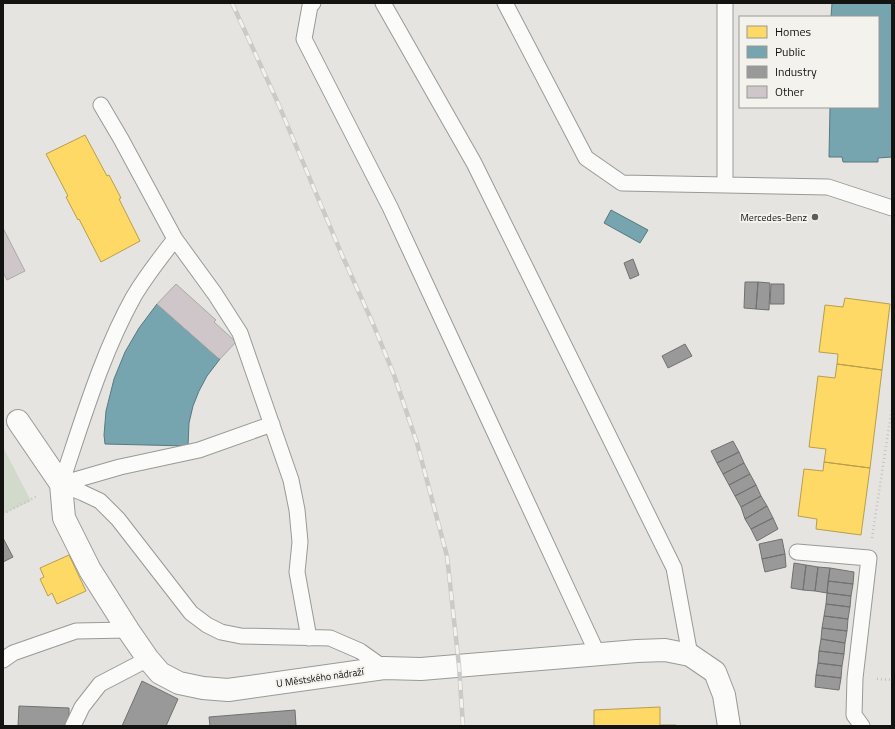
<svg xmlns="http://www.w3.org/2000/svg" width="895" height="729" font-family="'Titillium Web',sans-serif">
  <style>
    .green { fill: #d2dacc }
    .homes { fill: #ffd966; stroke: #b89e4d }
    .public { fill: #76a5af; stroke: #587980 }
    .industry { fill: #999; stroke: #717170 }
    .building { fill: #cec6c8; stroke: #abaaa8 }
    .lines { fill: none; stroke-linecap: round; stroke-linejoin: round }
    .lane-casing { stroke: #999997; stroke-width: 17 }
    .street-casing { stroke: #999997; stroke-width: 24 }
    .path { stroke: #c3c3c2; stroke-width: 2.5; stroke-dasharray: 1 3; stroke-linecap: butt }
    .lane { stroke: #fbfbfa; stroke-width: 15 }
    .street { stroke: #fbfbfa; stroke-width: 22 }
    .rail-casing { stroke: #cacac9; stroke-width: 4.5 }
    .rail { stroke: #f3f2ed; stroke-width: 3; stroke-dasharray: 9; stroke-linecap: butt }
    .poi-dot { fill: #5c5c5a; stroke: #f3f2ed; stroke-width: 1.5 }
    .labels { text-anchor: middle; stroke-width: 4; stroke-linejoin: round; paint-order: stroke }
    .poi-label { font-size: 10px; fill: #131312; stroke: #f3f2ed; text-anchor: end }
    .street-label { font-size: 10px; fill: #131312; stroke: #f3f2ed }
  </style>
  <rect width="100%" height="100%" fill="#e5e4e1"/>
  <path class="green" d="M3,447l28,54 -28,13z"/>
  <path class="homes" d="M85,135l22,41 2,-1 12,23 -2,1 21,42 -39,21 -22,-43 -1,1 -12,-23 2,-1 -22,-42z
    M845,298l45,6 -8,66 -45,-6 1,-10 -19,-2 6,-47 18,2z
    M837,364l45,6 -12,98 -46,-6 2,-13 -17,-2 9,-71 17,2z
    M824,462l46,6 -9,67 -45,-6 1,-10 -19,-3 6,-47 19,2z
    M69,555l17,36 -29,13 -5,-11 -4,3 -8,-17 4,-2 -4,-9z
    M660,707v18h16l1,1h-83v-16z"/>
  <path class="public" d="M832,3h60v154l-14,1v4h-35l-1,-5h-13l1,-50h48v-90h-47z
    M611,210l37,20 -8,13 -36,-20z
    M157,304l60,53 3,2 -13,17 -8,15 -6,15 -4,17 -1,23 -83,-2 -1,-9 2,-24 8,-32 11,-27 14,-24z"/>
  <path class="industry" d="M633,259l6,16 -9,4 -6,-16z
    M745,282h13l-2,27 -12,-1z
    M758,282l12,1 -1,27 -13,-1z
    M771,284h13v20h-14z
    M685,344l7,12 -24,12 -6,-12z
    M733,441l6,11 -22,11 -6,-12z
    M739,452l5,11 -21,11 -6,-11z
    M744,463l6,11 -21,11 -6,-11z
    M750,474l6,11 -21,11 -6,-11z
    M756,485l5,11 -20,11 -6,-11z
    M761,496l6,10 -22,13 -4,-12z
    M767,506l6,12 -22,11 -6,-10z
    M773,518l5,11 -21,12 -6,-12z
    M3,538l10,19 -10,5z
    M782,539l3,15 -23,5 -3,-15z
    M785,554l1,13 -21,5 -3,-13z
    M794,563l12,2 -3,25 -12,-2z
    M806,565l12,2 -3,24 -12,-1z
    M818,567l12,1 -3,25 -12,-2z
    M830,568l24,4 -1,12 -25,-3z
    M828,581l25,3 -2,12 -24,-3z
    M827,593l24,3 -1,11 -24,-3z
    M826,604l24,3 -2,12 -24,-3z
    M824,616l24,3 -1,12 -25,-3z
    M822,628l25,3 -2,12 -24,-4z
    M821,639l24,4 -1,11 -25,-3z
    M819,651l25,3 -2,12 -24,-3z
    M818,663l24,3 -1,12 -25,-3z
    M816,675l25,3 -2,12 -24,-3z
    M142,681l36,18 -12,27h-44z
    M19,706l50,2v18h-51z
    M295,710l1,16h-86l-1,-9z"/>
  <path class="building" d="M3,228l22,43 -18,9 -4,-8z
    M176,284l40,36 -2,2 22,20 -16,17 -3,-2 -60,-53z"/>
  <g class="lines">
    <defs>
      <path id="lane" d="M313,3l-3,3 -6,33 86,168 208,448
        M383,3l91,160 200,405 16,87
        M505,3l81,155 36,25 206,4 64,21
        M725,185v-182
        M175,239l40,55 25,39 51,147 6,30 3,32 -3,30 12,66
        M272,424l-73,26 -79,17 -59,17 22,9 17,8 18,18 73,94 16,12 14,7 20,4 89,2 30,13 24,17
        M61,484c21,-62 41,-131 73,-188 12,-20 26,-38 41,-57l-54,-100 -20,-34
        M797,552l72,6 -14,120 -1,37 8,11
        M3,660l10,-7 63,-22 52,-1
        M73,726l9,-19 18,-23 48,-25"/>
      <path id="street" d="M18,421l43,63 3,34 26,52 38,60 20,29 12,14 19,10 24,5 25,2 156,-22 37,1 216,-18 28,-1 25,5 25,17 9,23 5,31"/>
    </defs>
    <use href="#lane" class="lane-casing"/>
    <use href="#street" class="street-casing"/>
    <path class="path" d="M3,514l34,-18
      M872,538l20,-131
      M877,679l15,1"/>
    <use href="#lane" class="lane"/>
    <use href="#street" class="street"/>
    <defs>
      <path id="rail" d="M232,3l46,100 64,152 32,71 20,49 23,68 30,113 12,110 4,60"/>
    </defs>
    <use href="#rail" class="rail-casing"/>
    <use href="#rail" class="rail"/>
  </g>
  <circle class="poi-dot" cx="815" cy="217" r="4"/>
  <g class="labels">
    <g class="poi-label">
      <text x="807" y="221">Mercedes-Benz</text>
    </g>
    <g class="street-label">
      <text transform="translate(320 677) rotate(-8)" y="4">U Městského nádraží</text>
    </g>
  </g>
  <rect width="895" height="729" fill="none" stroke="#131312" stroke-width="8"/>
  <rect x="739" y="16" width="140" height="92" fill="#f3f2ed" stroke="#999995"/>
  <rect x="747" y="26" width="20" height="12" fill="#ffd966" stroke="#999995"/>
  <text x="775" y="36" font-size="12" fill="#131312">Homes</text>
  <rect x="747" y="46" width="20" height="12" fill="#76a5af" stroke="#999995"/>
  <text x="775" y="56" font-size="12" fill="#131312">Public</text>
  <rect x="747" y="66" width="20" height="12" fill="#999999" stroke="#999995"/>
  <text x="775" y="76" font-size="12" fill="#131312">Industry</text>
  <rect x="747" y="86" width="20" height="12" fill="#cec6c8" stroke="#999995"/>
  <text x="775" y="96" font-size="12" fill="#131312">Other</text>
</svg>
